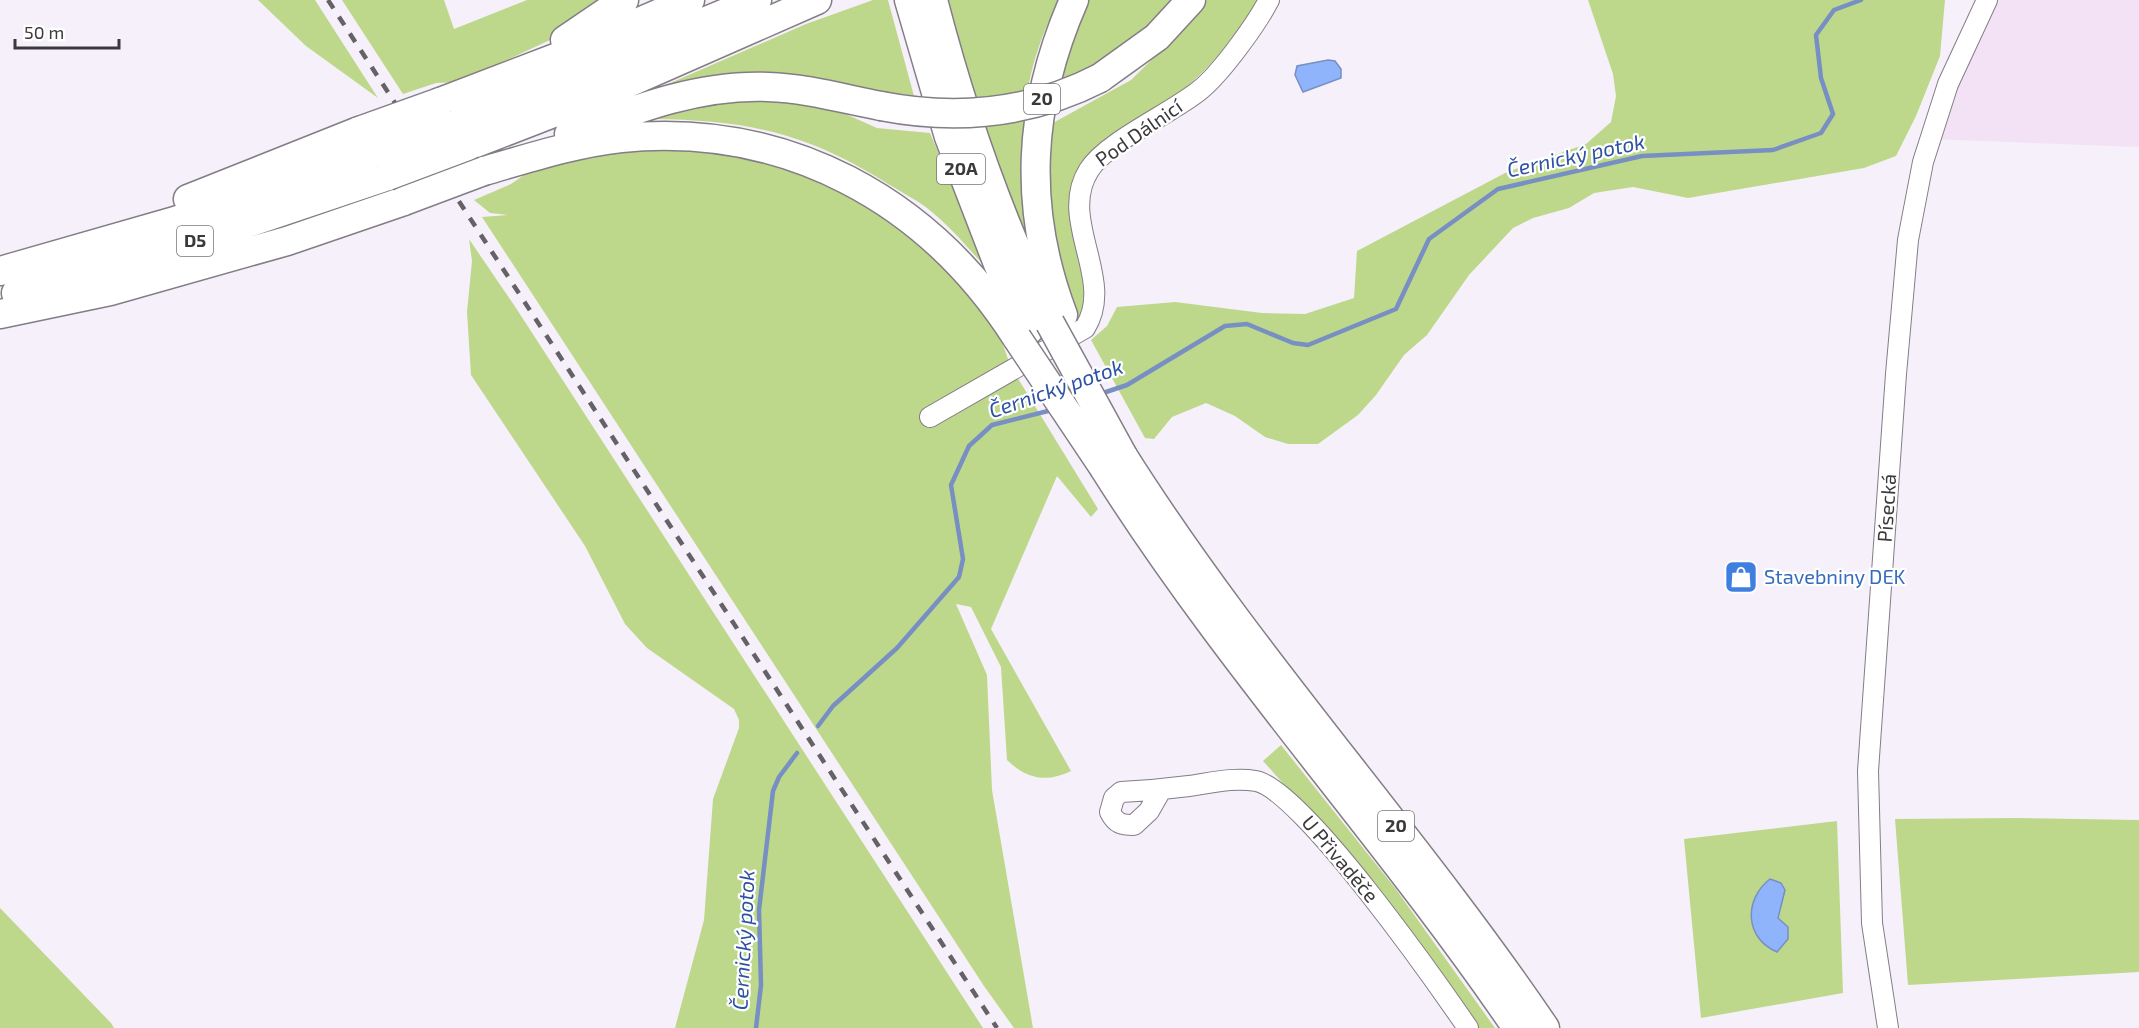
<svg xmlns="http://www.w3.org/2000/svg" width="2139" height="1028" font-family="'Exo 2',sans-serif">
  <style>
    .commercial { fill: #f3e2f5 }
    .green { fill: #bed88b }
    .water { fill: #90b4fb; stroke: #778fc2; stroke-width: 1.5 }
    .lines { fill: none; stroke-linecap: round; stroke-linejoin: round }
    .stream { stroke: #778fc2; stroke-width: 4.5 }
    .minor-casing { stroke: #837d86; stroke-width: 22 }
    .highway-casing { stroke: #837d86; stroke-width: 31 }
    .minor { stroke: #fff; stroke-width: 20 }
    .highway { stroke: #fff; stroke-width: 28 }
    .rail { stroke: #656267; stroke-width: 4.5; stroke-dasharray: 10 10; stroke-linecap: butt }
    .highway-bridge-casing { stroke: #837d86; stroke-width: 31; stroke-linecap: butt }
    .highway-bridge { stroke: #fff; stroke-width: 28 }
    .labels { text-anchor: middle; stroke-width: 4.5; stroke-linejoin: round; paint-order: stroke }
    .shield { fill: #fff; stroke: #767477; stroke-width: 1.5 }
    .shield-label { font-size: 18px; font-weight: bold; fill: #3c393d }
    .street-label { font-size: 20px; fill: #3c393d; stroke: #fff }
    .shop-label { font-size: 20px; fill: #366cbe; stroke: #fff; text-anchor: start }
    .water-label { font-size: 21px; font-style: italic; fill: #2d52a4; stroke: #fff }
  </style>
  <rect width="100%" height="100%" fill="#f6f0fa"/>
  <path class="commercial" d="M1987,0h152v147l-209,-8z"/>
  <path class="green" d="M258,0h57l63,98 -72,-52z
    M342,0h102l10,29 73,-29h86l-63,40 -91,42 -23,1 -33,11z
    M873,0h15l26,96 -269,-2 161,-70z
    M942,0h117c-43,83 -40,150 -29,240l-8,-2z
    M1086,0h94l-49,48 -76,36z
    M1207,0h50c-40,75 -108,119 -176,166l6,140 -7,18 -21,-58 -11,-47 3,-95 80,-44 62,-61z
    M1588,0h357l-5,56 -24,60 -20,40 -32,12 -176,30 -55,-11 -39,6 -25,15 -36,10 -20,10 -44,47 -42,60 -23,20 -28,40 -18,20 -40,29h-30l-23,-7 -30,-21 -29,-13 -34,14 -18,22 -9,-1 -54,-98 16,-14 10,-19 58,-5 87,11 43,1 49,-16 3,-47 150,-79 79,-28 25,-22 5,-26 -3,-22z
    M788,99l44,9 45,20 53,5 58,137c-19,-21 -38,-44 -61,-62 -12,-9 -26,-16 -39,-24 -80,-51 -142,-64 -235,-65l57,-18z
    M728,149l86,26 86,51 47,40 50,63 14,38 87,142 -7,8 -34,-41 -66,153 80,142c-24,12 -45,8 -64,-11l-6,-93 -30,-60 -15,-3 31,71 5,115 41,238h-19l-30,-42 -502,-769 26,-2 -18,-2 -16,-13 37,-16 35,-24 40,-9z
    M469,239l45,66 469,723h-308l29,-108 9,-121 26,-71v-8l-5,-11 -87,-61 -22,-24 -40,-78 -114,-171 -4,-63 5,-51z
    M1281,745l114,143 100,140h-16l-104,-142 -112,-125z
    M2016,818l123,2v152l-231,13 -13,-166z
    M1837,821l6,172 -142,25 -17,-179z
    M0,908l111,115 3,5h-114z"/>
  <path class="water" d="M1328,60l7,1 6,8v9l-38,14 -8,-17 2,-9z
    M1770,879l11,4 4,7 -7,28 10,9v12l-11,13c-33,-14 -33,-53 -7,-73z"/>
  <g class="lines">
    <path class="stream" d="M1100,394l27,-9 98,-59 22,-2 46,19 15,2 88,-36 33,-70 69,-50 144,-33 131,-6 48,-17 12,-19 -12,-36 -5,-43 18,-25 27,-10
      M818,726l15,-20 64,-58 62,-71 4,-18 -12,-74 18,-39 23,-21 60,-15
      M756,1028l5,-43 -2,-75 14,-119 6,-14 18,-24"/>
    <defs>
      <path id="minor" d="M930,417l155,-89c31,-49 -28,-108 4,-158 17,-28 83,-57 111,-80 21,-17 56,-65 69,-90
        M1161,790l-12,21 -15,14c-12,0 -18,-1 -24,-13l4,-14 7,-6c22,-1 45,-3 68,-6 22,-3 44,-9 67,-5 46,9 181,202 212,247
        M1888,1028l-16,-105 -4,-152 28,-397 12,-134 15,-78 25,-78 39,-84"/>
      <path id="highway" d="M909,0l40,137 49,127 31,66
        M933,0c29,112 66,219 117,323
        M565,40l59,-40
        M1100,78l57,-41 34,-37
        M440,102l123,-47 127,-55
        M455,125l302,-125
        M569,134c64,-24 129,-50 199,-47 38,1 76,12 113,19
        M468,146l142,-55 207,-91
        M484,171c45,-13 91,-28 137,-33 166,-16 308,62 396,200
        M188,199l171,-68
        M0,271l175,-50 198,-68
        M16,293l169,-49 203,-68
        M0,314l110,-23 177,-50 117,-40
        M1063,315c-41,-108 -35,-210 11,-315
        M1123,456c127,201 289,376 422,572
        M1104,468c124,197 282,368 413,560"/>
    </defs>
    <use href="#minor" class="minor-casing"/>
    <use href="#highway" class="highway-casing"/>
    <use href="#minor" class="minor"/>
    <use href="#highway" class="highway"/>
    <path class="rail" d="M328,0l669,1028"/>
    <defs>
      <path id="highway-bridge" d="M881,106c77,15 149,8 219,-28
        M359,131l81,-29
        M373,153l82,-28
        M388,176l80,-30
        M404,201l80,-30
        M1050,323l73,133
        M1017,338l87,130"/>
    </defs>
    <use href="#highway-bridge" class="highway-bridge-casing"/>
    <use href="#highway-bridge" class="highway-bridge"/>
  </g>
  <defs>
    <symbol id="shop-square" viewBox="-11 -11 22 22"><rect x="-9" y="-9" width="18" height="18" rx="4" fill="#3f7fe0" stroke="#fff"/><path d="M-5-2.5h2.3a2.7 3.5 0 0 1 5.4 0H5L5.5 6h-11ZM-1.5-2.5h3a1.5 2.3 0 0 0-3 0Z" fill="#fff"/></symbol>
  </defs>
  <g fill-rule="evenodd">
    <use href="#shop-square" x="1722" y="558" width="38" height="38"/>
  </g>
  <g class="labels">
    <g class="shield">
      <rect x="1024" y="84" width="36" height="30" rx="4.5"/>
      <rect x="937" y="154" width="48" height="30" rx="4.5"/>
      <rect x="177" y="226" width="36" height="30" rx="4.5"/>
      <rect x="1378" y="811" width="36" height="30" rx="4.5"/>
    </g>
    <g class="shield-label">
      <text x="1042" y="105">20</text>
      <text x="961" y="175">20A</text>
      <text x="195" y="247">D5</text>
      <text x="1396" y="832">20</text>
    </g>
    <g class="street-label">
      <text transform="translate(1139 133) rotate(-35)" y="7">Pod Dálnicí</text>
      <text transform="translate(1887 508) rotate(-86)" y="7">Písecká</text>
      <text transform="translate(1340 859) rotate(50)" y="7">U Přivaděče</text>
    </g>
    <g class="shop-label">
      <text x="1764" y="584">Stavebniny DEK</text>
    </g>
    <g class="water-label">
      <text transform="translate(1576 156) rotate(-12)" y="7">Černický potok</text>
      <text transform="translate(1056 389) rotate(-19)" y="7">Černický potok</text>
      <text transform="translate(744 940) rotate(-87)" y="7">Černický potok</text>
    </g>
  </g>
  <path d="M15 39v9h104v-9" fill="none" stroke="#3c393d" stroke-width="3"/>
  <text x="24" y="39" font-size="18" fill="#3c393d" stroke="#ffffff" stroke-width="4.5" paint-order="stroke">50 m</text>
</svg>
